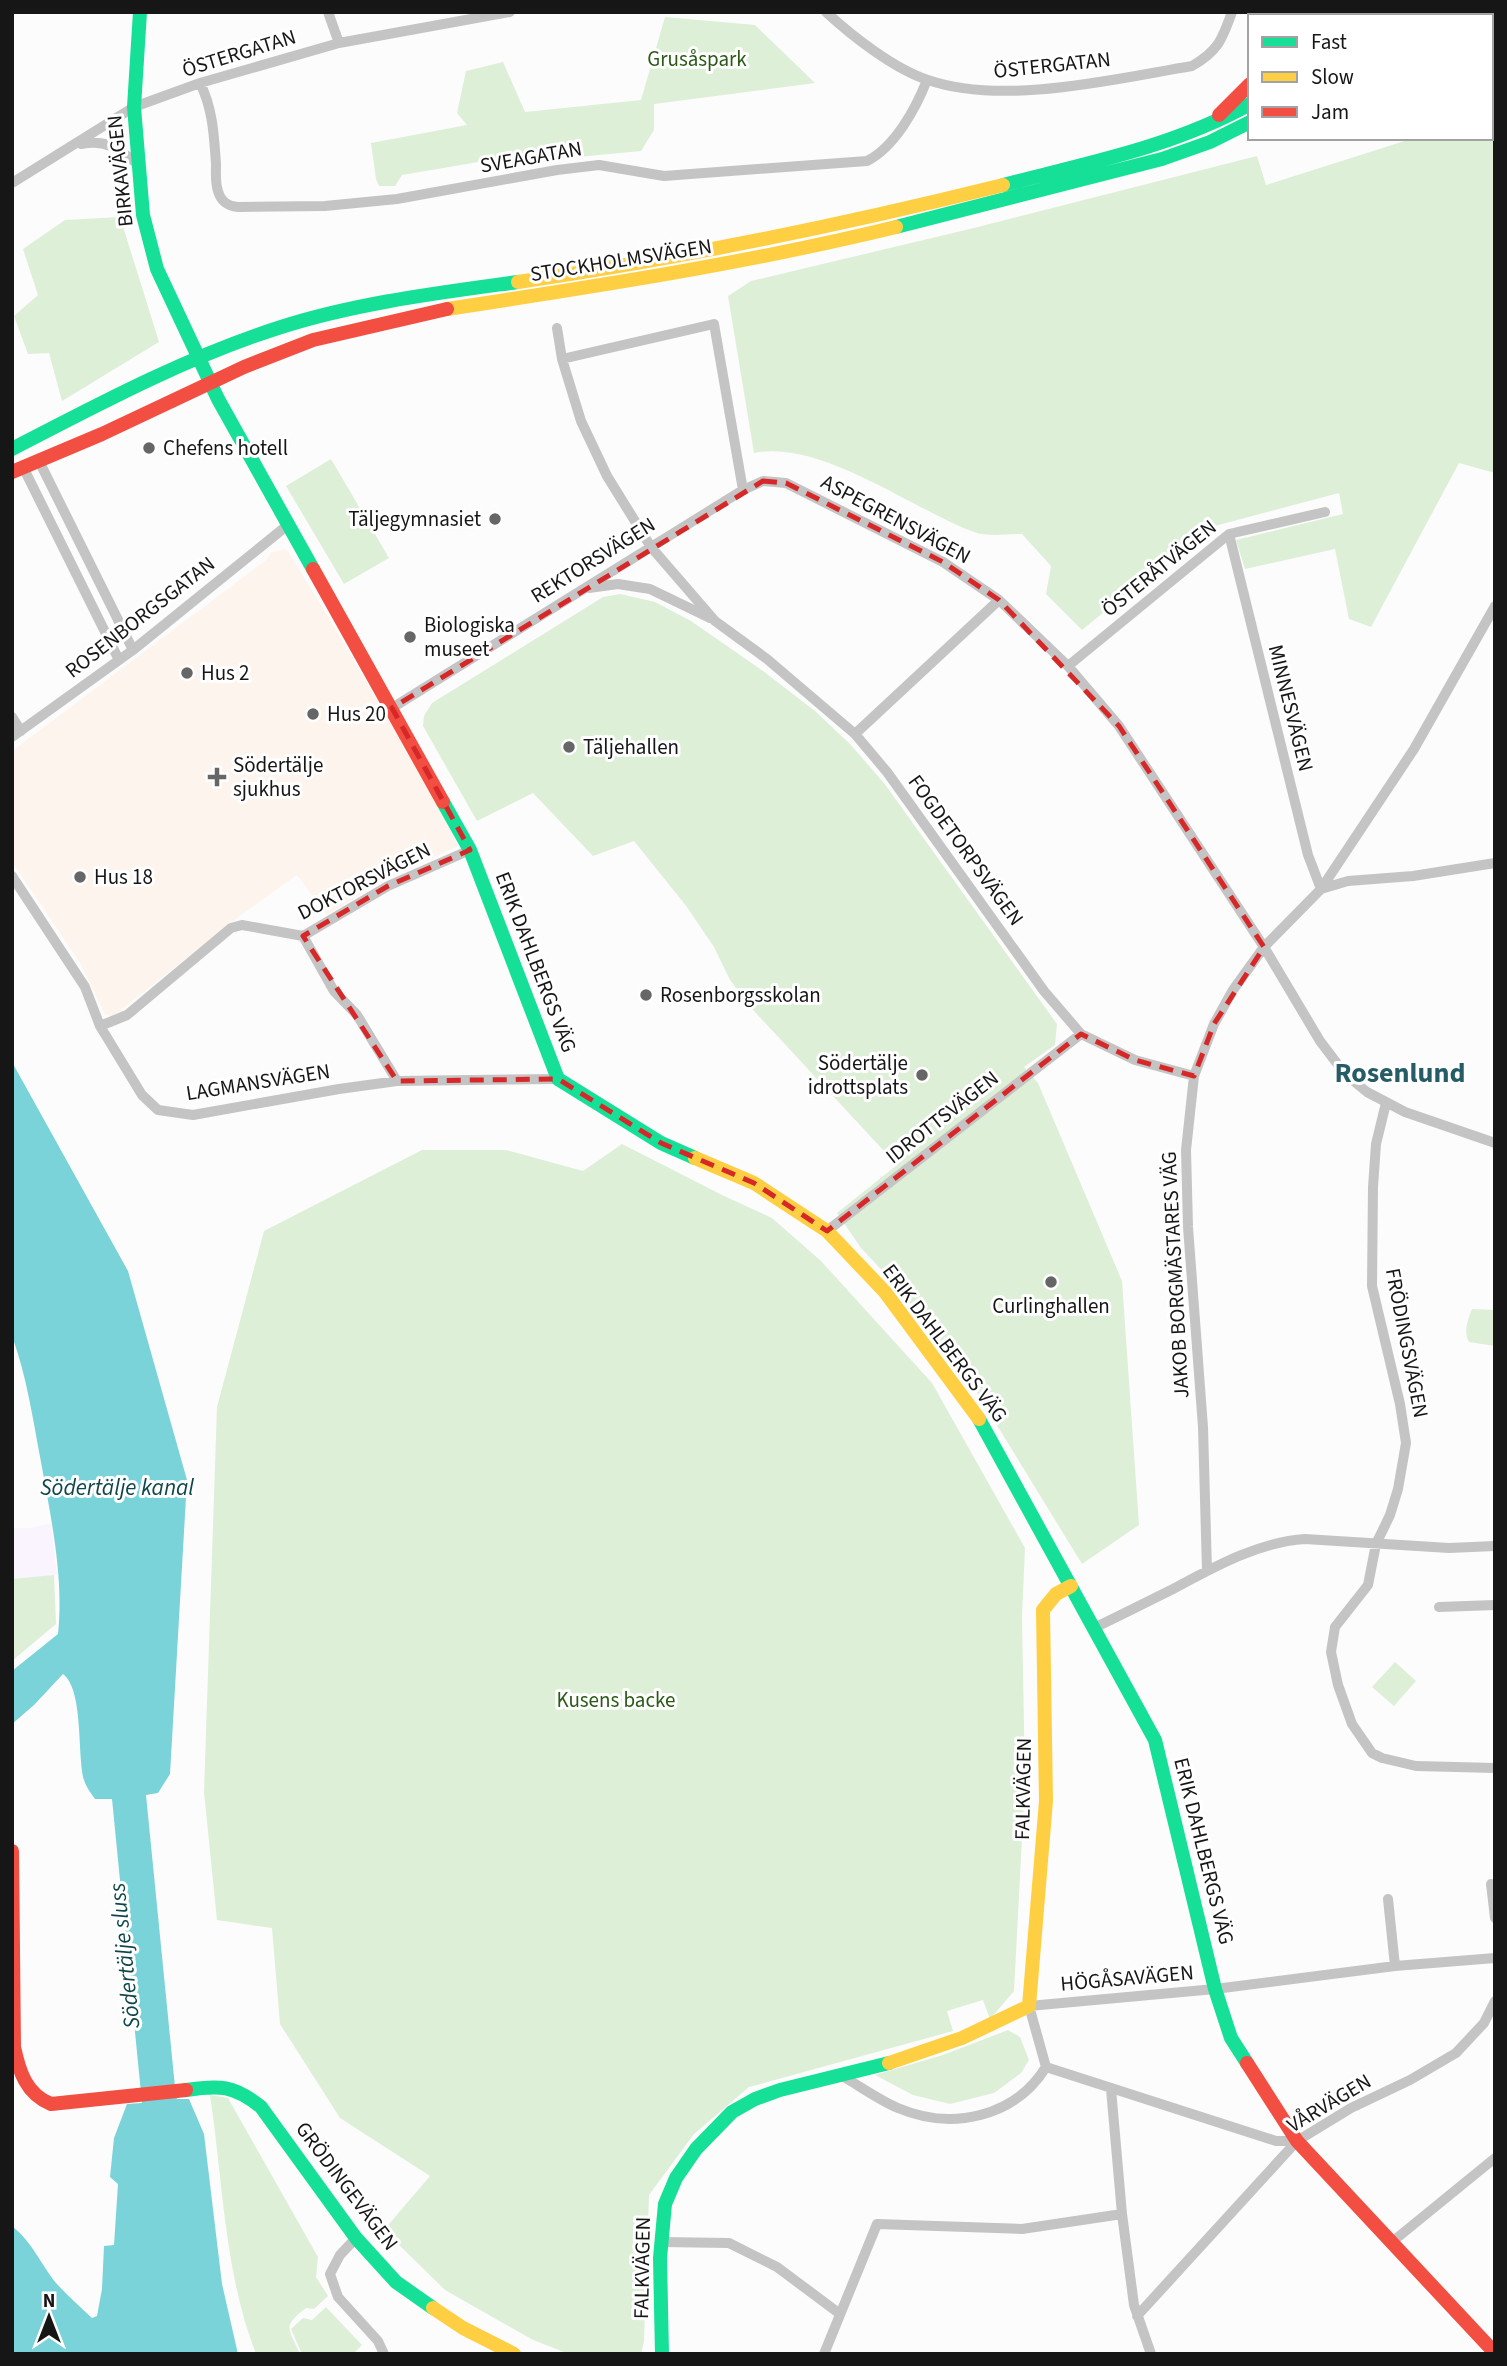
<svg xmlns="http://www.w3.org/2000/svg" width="1507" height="2366" font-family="'Source Sans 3',sans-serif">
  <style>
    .commercial { fill: #f9f4fd }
    .medical { fill: #fdf5ed }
    .green { fill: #ddefd7 }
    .water { fill: #7ad3d8 }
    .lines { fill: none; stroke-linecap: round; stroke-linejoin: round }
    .street { stroke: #c5c4c4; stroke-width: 10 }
    .fast { stroke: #16e098; stroke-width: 14 }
    .slow { stroke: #ffcf43; stroke-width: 14 }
    .jam { stroke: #f24e42; stroke-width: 14 }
    .marked { fill: none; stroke: #d62828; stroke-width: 5; stroke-dasharray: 14 9; stroke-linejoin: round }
    .poi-dot { fill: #666667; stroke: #fff; stroke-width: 2.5 }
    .labels { text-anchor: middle; stroke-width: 6; stroke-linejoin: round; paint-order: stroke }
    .street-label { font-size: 21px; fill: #161617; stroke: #fff }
    .park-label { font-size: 21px; fill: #2a5a16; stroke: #fff }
    .poi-label { font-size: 21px; fill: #161617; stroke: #fff; text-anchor: start }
    .water-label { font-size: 23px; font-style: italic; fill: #0e4649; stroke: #fff }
    .district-label { font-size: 28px; font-weight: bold; fill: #255c66; stroke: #fff }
  </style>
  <rect width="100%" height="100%" fill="#fcfcfc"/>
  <path class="commercial" d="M51,1523l6,52 -45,4v-51h20z"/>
  <path class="medical" d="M284,549l4,2 50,82 99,170 21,43 -78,37 -53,32 -30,-40 -56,40 -125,99 -6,2 -5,-2 -25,-51 -68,-101v-111l254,-191 5,-7z"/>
  <path class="green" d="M665,17l90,8 60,58 -161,21v26l-13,21 -105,10 -30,6 -4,-9 -100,17 -7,11h-16l-3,-7 -5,-36 96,-18 -10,-12 9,-42 37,-9 22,50 116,-12z
    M1495,102v371l-36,-10 -88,164 -22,-8 -14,-70 -90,20 -9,-29 107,-26 -4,-21 -132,35 -125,102 -36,-36 5,-28 -29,-32c-15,0 -35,3 -48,-2 -62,-23 -154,-93 -220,-79l-26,-157 23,-15 223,-53 283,-72 9,29 148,-47h77v-34z
    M120,217l39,125 -97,59 -13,-48 -21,1 -14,-38 24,-21 -15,-46 42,-29z
    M331,459l58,99 -45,26 -58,-98z
    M620,594l35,8 36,19 72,50 52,40 35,33 34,39 173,241 -2,21 -31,22 14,16 84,198 17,244 -57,39 -125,-204 -65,-79 -31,-33 -24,-35 60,-48 -143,-154 -24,-31 -16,-33 -27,-40 -53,-66 -41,15 -60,-63 -56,28 -54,-95 1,-10 8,-13 171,-106z
    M622,1144l102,52 48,22 49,43 111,122 93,165 -3,68 3,165 -11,210 -24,28 -7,-19 -36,11 6,20 -204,56 -55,47 -45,61 -5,146 -3,13h-72l-36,-14 -88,-50 -61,-60 46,-54 -90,-58 -60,-94 -8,-96 -55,-8 -13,-128 13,-385 47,-176 158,-81h84l77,21z
    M1472,1309l23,1v36l-26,-4c-6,-10 -1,-23 3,-33z
    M54,1575l2,49 -44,37v-82z
    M1395,1662l21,19 -22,25 -22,-19z
    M1008,2030l12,7 9,23 -8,13 -27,20 -44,11 -37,-9 -38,-20 68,-20z
    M210,2095l18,3 90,159 -2,20 12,19 -14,13 -8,-1c-24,19 -18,19 -6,46h-44c-32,-82 -33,-173 -46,-259z
    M326,2307l36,38 -9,9h-51l-11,-25 12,-11 9,2z"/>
  <path class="water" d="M12,1062l116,209 59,209 -17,294 -12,19 -12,2 29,292 2,12h12l15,35 18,150 16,70h-226v-128c21,17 28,37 44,57 11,12 24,24 36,35l5,-2 5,-27 2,-43 10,-1 4,-61 -8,-7 4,-39 13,-34 15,-1 -30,-304h-17c-4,-6 -9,-12 -11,-19 -7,-25 0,-90 -21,-106l-29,31 -22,19v-53l46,-37c6,-57 -7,-116 -17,-172 -8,-42 -14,-85 -29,-126z"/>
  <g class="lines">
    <path class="street" d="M328,12l11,31
      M826,12c26,24 68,57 102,68 76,26 186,-1 264,-14 26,-15 30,-26 40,-54
      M200,83c13,26 14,53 16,81 0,8 -1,19 2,27 3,11 10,15 20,16l87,-1 72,-7 160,-29 42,-5 65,11 203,-15c28,-14 49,-53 60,-81
      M81,144c27,-5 37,5 58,21
      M12,183l122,-76 66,-24 139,-40 171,-31
      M557,328l5,31 19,62 26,55 44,71 64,74 52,38 88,75 32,38 157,219 37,43 54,26 59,16
      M562,359l152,-35 29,166
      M39,461l94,189
      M23,467l96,193
      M1229,534l79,321 13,34
      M589,588l29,-4 32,5 60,29
      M1068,666l161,-132 96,-22
      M392,708l351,-218 20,-9 23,2 157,79 56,38 69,66 51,60 145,221 56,94 25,33 22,18 38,20 90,31
      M12,717l9,14
      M855,734l144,-134
      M12,737l121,-87 156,-126
      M12,876l73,111 15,39 42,69 16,15 35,5 146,-26 58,-8 161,-2
      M1321,889l27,-8 65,-5 82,-13
      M303,936l31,55 23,24 40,66
      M100,1026l27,-11 104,-87 11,-3 61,11 85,-50 82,-36
      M1386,1103l-10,41 -3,43 -1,99 28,118 6,39 -8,46 -8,26 -14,29 -8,41 -33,42 -4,25 7,33 14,39 20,29 10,5 34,8 79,2
      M827,1231l254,-197
      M1207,1571l-4,-144 -15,-200 -2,-77 8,-74 20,-52 19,-34 31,-43 57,-58 93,-140 81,-143
      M1439,1607l56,-2
      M1094,1628c27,-13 53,-26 79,-39 41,-22 85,-47 132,-50l144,9 46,-2
      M1491,1884l4,34
      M1388,1899l7,67
      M1046,2067l230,74h21
      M842,2076c18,10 37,24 56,32 54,23 117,9 148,-41l-17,-61 186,-17 180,-23 100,-8
      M1111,2089l11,125 12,91 17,49
      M356,2238l-16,17 -10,19 8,23 40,44 6,13
      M661,2242l68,1 48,24 63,47
      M1392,2242l103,-84
      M1137,2316l160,-175 54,-33 59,-28 46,-27 28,-30 11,-22
      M824,2354l53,-130 145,5 100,-15"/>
    <path class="fast" d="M140,12l-6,95 9,108 14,54 61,130 95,170
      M1316,12l4,4
      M1287,16l1,-4
      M1491,67l4,-2
      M1003,185c85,-22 169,-38 247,-81
      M896,227l266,-68 48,-17 40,-20
      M12,449c87,-45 173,-91 266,-121 77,-25 160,-35 240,-46
      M443,802l27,48 88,229 103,64 34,15
      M979,1419l176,321 60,249 16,49 16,25
      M186,2090c33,-5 48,-5 75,17l95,131 40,44 37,26
      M662,2354l-2,-96 5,-54 11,-26 20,-29 36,-37 23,-13 25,-9 109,-27"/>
    <path class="slow" d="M1364,16l9,-4
      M518,282c164,-24 324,-57 485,-97
      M447,309c151,-23 301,-46 449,-82
      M695,1158l59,25 73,48 58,61 94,127
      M889,2063l73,-25 67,-32 17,-205 -3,-191 13,-16 15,-8
      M433,2308l30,20 51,26"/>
    <path class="jam" d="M1409,16l5,-4
      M1219,115l31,-31
      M12,472l90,-38 142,-67 69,-27 134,-31
      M313,569l130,233
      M12,1851l2,196c5,24 12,47 37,57l135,-14
      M1247,2063l50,78 198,212"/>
  </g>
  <path class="marked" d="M763,481l23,2 157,79 56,38 120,126 145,221 -50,77 -20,52 -59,-16 -54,-26 -254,197 -73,-48 -93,-40 -103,-64 -161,2 -94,-145 85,-50 82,-36 -78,-142z"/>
  <g class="poi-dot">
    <circle cx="149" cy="448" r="7"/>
    <circle cx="495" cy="519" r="7"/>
    <circle cx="410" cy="637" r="7"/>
    <circle cx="187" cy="673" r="7"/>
    <circle cx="313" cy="714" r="7"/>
    <circle cx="569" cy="747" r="7"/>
    <path d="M213.5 766.5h7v7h7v7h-7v7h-7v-7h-7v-7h7z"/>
    <circle cx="80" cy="877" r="7"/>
    <circle cx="646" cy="995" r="7"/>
    <circle cx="922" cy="1075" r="7"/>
    <circle cx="1051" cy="1282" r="7"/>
  </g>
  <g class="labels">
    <g class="street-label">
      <text transform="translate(239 53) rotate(-17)" y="7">ÖSTERGATAN</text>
      <text transform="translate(1052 65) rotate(-6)" y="7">ÖSTERGATAN</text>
      <text transform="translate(531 157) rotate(-10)" y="7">SVEAGATAN</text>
      <text transform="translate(120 171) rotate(-96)" y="7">BIRKAVÄGEN</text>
      <text transform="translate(621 260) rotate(-9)" y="7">STOCKHOLMSVÄGEN</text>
      <text transform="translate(896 519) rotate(28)" y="7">ASPEGRENSVÄGEN</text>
      <text transform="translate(593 560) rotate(-32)" y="7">REKTORSVÄGEN</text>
      <text transform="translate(1159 568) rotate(-39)" y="7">ÖSTERÅTVÄGEN</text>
      <text transform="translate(140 617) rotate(-38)" y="7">ROSENBORGSGATAN</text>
      <text transform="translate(1291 708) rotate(76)" y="7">MINNESVÄGEN</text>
      <text transform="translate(966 850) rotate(54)" y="7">FOGDETORPSVÄGEN</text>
      <text transform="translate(364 881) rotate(-27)" y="7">DOKTORSVÄGEN</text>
      <text transform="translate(536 962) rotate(69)" y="7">ERIK DAHLBERGS VÄG</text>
      <text transform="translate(258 1082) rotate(-9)" y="7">LAGMANSVÄGEN</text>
      <text transform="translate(942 1117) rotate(-38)" y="7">IDROTTSVÄGEN</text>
      <text transform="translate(1175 1275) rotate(-93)" y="7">JAKOB BORGMÄSTARES VÄG</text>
      <text transform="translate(945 1343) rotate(53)" y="7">ERIK DAHLBERGS VÄG</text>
      <text transform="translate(1407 1343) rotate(79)" y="7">FRÖDINGSVÄGEN</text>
      <text transform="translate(1023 1789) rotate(-89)" y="7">FALKVÄGEN</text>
      <text transform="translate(1204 1851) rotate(76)" y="7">ERIK DAHLBERGS VÄG</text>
      <text transform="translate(1127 1978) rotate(-5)" y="7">HÖGÅSAVÄGEN</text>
      <text transform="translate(1329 2103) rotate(-31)" y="7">VÅRVÄGEN</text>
      <text transform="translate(347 2186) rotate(53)" y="7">GRÖDINGEVÄGEN</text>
      <text transform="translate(642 2268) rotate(-89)" y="7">FALKVÄGEN</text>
    </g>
    <g class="park-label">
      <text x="697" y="66">Grusåspark</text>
      <text x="616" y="1707">Kusens backe</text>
    </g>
    <g class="poi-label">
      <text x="163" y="455">Chefens hotell</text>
      <text x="481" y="526" text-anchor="end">Täljegymnasiet</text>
      <text x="424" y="632">Biologiska<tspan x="424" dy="24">museet</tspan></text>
      <text x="201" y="680">Hus 2</text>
      <text x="327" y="721">Hus 20</text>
      <text x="583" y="754">Täljehallen</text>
      <text x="233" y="772">Södertälje<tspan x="233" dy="24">sjukhus</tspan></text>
      <text x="94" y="884">Hus 18</text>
      <text x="660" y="1002">Rosenborgsskolan</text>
      <text x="908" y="1070" text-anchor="end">Södertälje<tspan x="908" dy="24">idrottsplats</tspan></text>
      <text x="1051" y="1313" text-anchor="middle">Curlinghallen</text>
    </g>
    <g class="water-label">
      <text x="117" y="1495">Södertälje kanal</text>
      <text transform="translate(124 1956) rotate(-96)" y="8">Södertälje sluss</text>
    </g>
    <g class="district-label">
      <text x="1400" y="1082">Rosenlund</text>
    </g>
  </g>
  <rect width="1507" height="2366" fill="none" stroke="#161617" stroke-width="28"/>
  <rect x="1248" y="14" width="245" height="126" fill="#ffffff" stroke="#a2a2a2" stroke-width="2"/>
  <rect x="1262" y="37" width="35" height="10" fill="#16e098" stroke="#a2a2a2" stroke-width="2"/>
  <text x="1311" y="49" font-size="21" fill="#161617">Fast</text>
  <rect x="1262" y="72" width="35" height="10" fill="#ffcf43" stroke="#a2a2a2" stroke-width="2"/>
  <text x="1311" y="84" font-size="21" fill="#161617">Slow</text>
  <rect x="1262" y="107" width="35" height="10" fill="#f24e42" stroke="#a2a2a2" stroke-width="2"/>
  <text x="1311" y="119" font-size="21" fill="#161617">Jam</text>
  <g transform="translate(49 2317)" stroke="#ffffff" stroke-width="5" paint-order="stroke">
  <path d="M0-5L12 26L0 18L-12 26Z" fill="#161617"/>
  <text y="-10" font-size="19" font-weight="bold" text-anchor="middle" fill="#161617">N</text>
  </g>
</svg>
